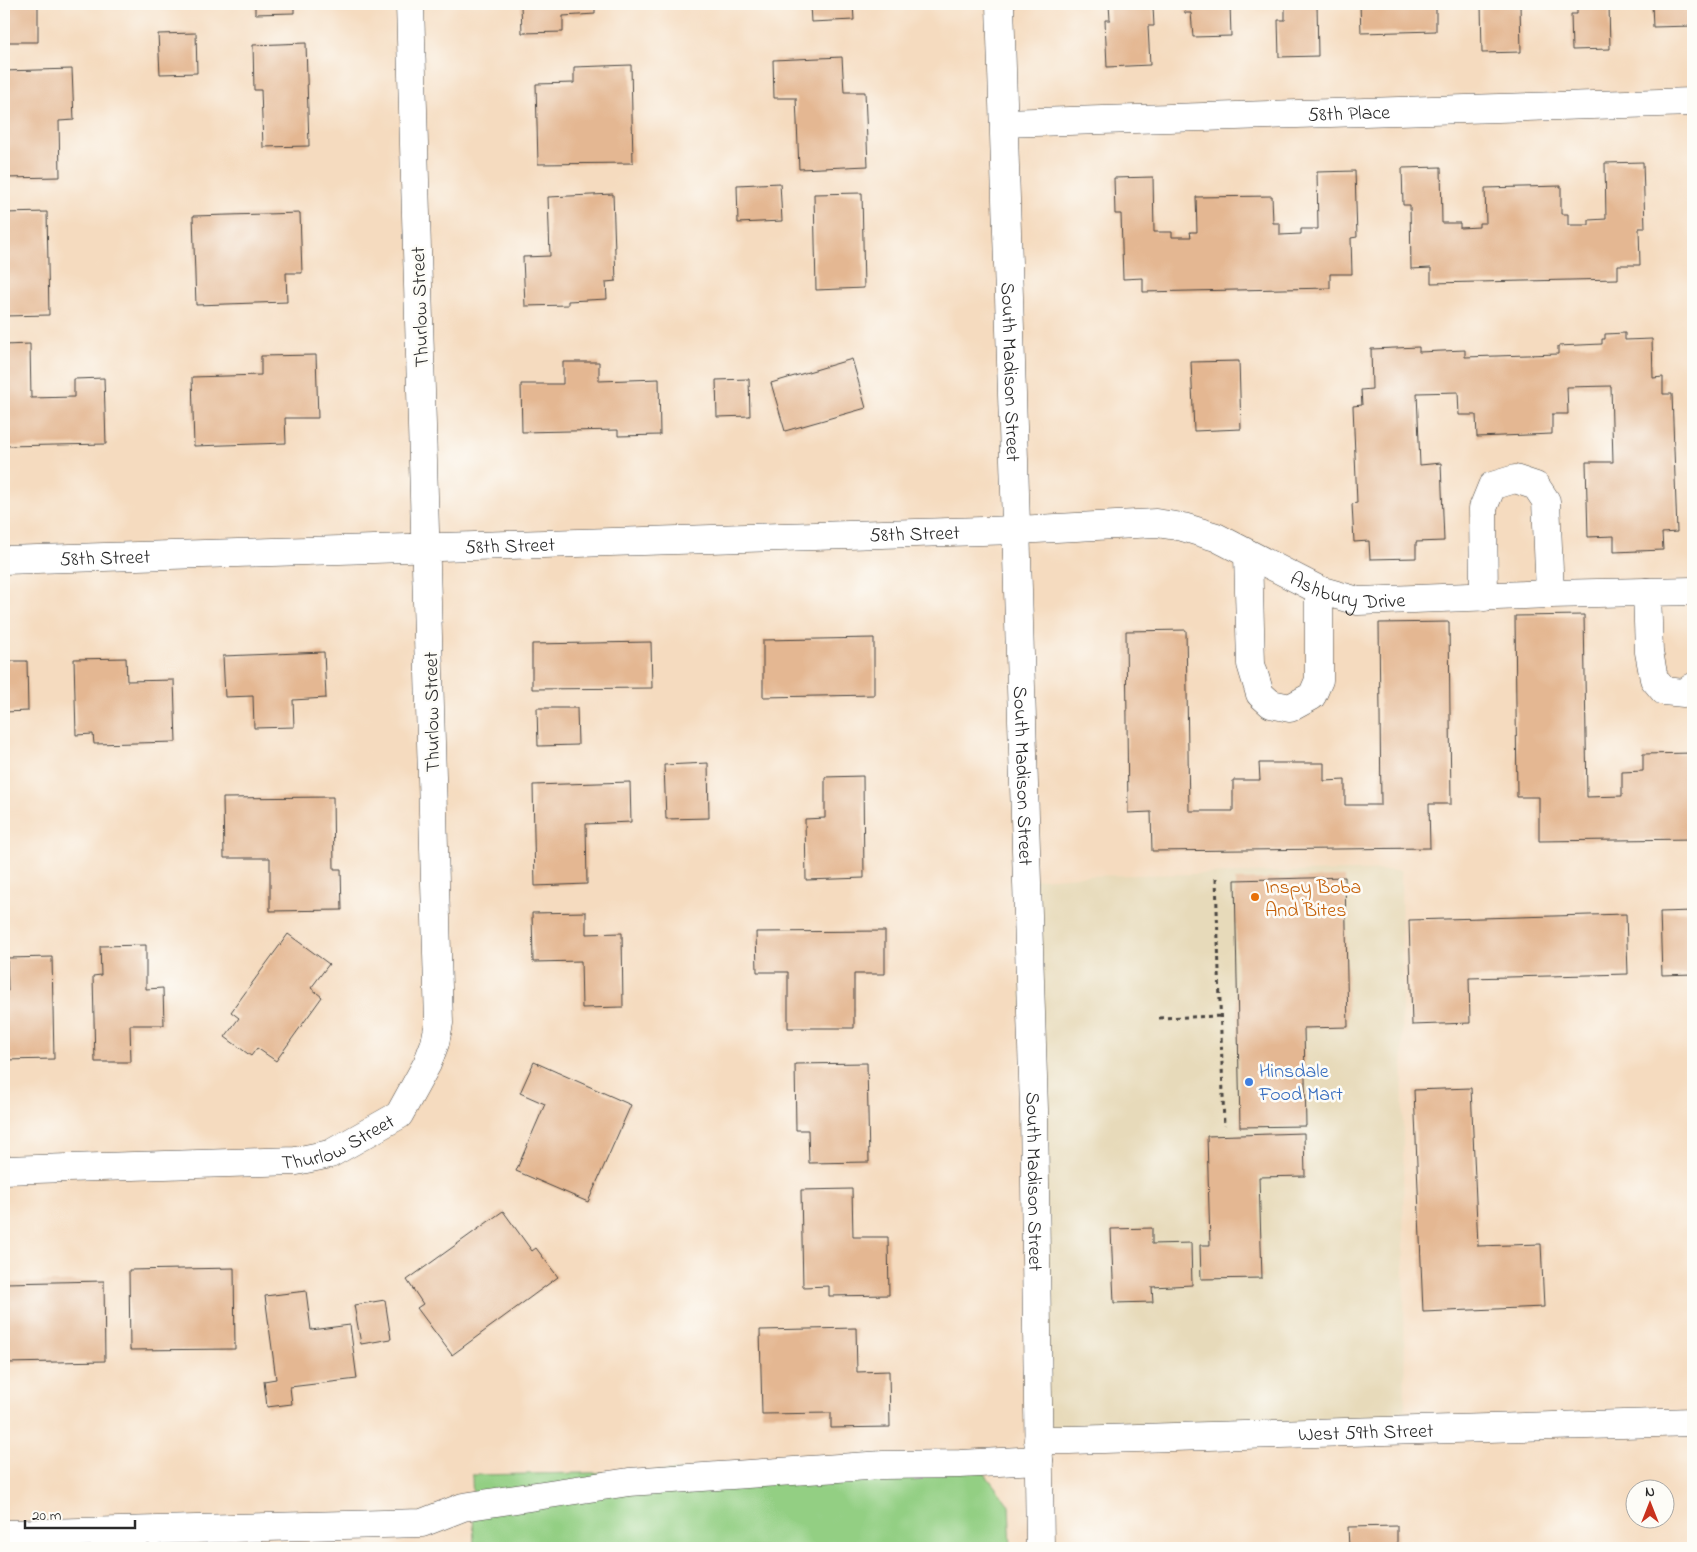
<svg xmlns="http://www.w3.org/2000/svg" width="1697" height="1552" font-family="'Indie Flower',sans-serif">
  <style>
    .built { fill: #e7daba }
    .green { fill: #93cf83; stroke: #5f7d57 }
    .building { fill: #e4b792 }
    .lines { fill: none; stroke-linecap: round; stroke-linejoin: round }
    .minor-casing { stroke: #494541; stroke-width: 29 }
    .path { stroke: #494541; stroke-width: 3; stroke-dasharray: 4 4; stroke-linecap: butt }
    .minor { stroke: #fff; stroke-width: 28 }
    .food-dot { fill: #e8710a; stroke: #fdfcf7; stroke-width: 2 }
    .shop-dot { fill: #3f7fe0; stroke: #fdfcf7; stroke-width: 2 }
    .labels { text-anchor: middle; stroke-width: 5; stroke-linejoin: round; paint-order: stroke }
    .street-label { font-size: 20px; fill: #2b2b2b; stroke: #fdfcf7 }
    .food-label { font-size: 20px; fill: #c56008; stroke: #fdfcf7; text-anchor: start }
    .shop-label { font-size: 20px; fill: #366cbe; stroke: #fdfcf7; text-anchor: start }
  </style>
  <rect width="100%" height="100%" fill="#fdfcf7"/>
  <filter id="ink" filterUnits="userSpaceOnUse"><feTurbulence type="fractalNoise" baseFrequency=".02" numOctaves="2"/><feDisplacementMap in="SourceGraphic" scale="10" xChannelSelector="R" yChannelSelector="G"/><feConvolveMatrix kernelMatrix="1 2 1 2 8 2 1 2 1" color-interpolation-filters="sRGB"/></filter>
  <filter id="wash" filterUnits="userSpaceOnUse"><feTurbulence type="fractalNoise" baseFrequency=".0096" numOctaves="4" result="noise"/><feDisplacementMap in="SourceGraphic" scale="20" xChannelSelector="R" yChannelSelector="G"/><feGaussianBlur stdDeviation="1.12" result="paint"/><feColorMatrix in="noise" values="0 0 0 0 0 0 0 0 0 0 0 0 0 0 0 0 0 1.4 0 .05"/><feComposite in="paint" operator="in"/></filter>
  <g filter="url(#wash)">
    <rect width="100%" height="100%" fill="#f5dbbf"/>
    <path class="built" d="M1401,870l4,561 -367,9 -21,-559 62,-5z"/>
    <path class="green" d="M979,1466l30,39 2,43h-537l-2,-73z"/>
    <g id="blocks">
      <path class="building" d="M4,4h34v38h-34z
        M255,4h39v9l-39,1z
        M521,4h74v10l-32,2v16l-41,1z
        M810,4h43l1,16 -43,2z
        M1109,4h55v2l-11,1 1,19h-6l2,39 -43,2 -2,-47h5z
        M1184,4h46l1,32 -38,1 -2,-24h-6z
        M1285,4h32l1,52 -39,1 -1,-37h7z
        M1360,4h76v27l-75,2z
        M1481,4h39l1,48 -39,1z
        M1577,4h32l1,45 -38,1 -1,-36h6z
        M1652,4h41v22l-40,1z
        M196,33l1,40 -37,1 -2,-40z
        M306,43l3,103 -46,1 -2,-57h-7l-1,-45z
        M842,57l2,35h21l3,74 -69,3 -3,-71h-22l-1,-38z
        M631,65l2,98 -95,1 -2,-80 38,-1v-16z
        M72,69l2,51 -15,1 1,56 -56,1v-107z
        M1643,162l2,66h-6l1,37h-22v14l-187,4v-15l-20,1 -1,-64h-7l-1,-37 39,-1 1,56h18v5l19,-1v-4h7l-1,-35 76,-2v28h7v11h21v-5l17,-1 -1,-56z
        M1355,171l2,66 -6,1 1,36h-22v14l-187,4v-14l-20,1 -2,-65h-6l-1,-36 39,-1 1,55h18v5h19l-1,-5h7l-1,-35 76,-1 1,27h7v12l21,-1v-5h17l-1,-57z
        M780,183l2,38 -44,2 -1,-38z
        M862,193l2,95 -48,2 -2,-96z
        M613,194l3,87 -10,1 1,17 -39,2v4l-43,1 -2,-49 27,-1 -2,-59z
        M47,212l2,103 -45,1v-103z
        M300,213l2,60h-16l1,29 -91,3 -3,-89z
        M1625,333v7l27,-1 1,39 10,-1v17h9l5,138 -15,1 1,17 -49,2v-16l-26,1 -2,-75h27l-2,-76 -44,1 1,27h-16v20l-75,3 -1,-22h-17l-1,-23 -41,1 3,72 21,-2 3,78 -28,1v16l-46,1 -1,-18 -15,1 -2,-38 5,-1 -4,-97 9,-1 -1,-15 11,-1 -1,-40 48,-2v5l46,-2v7l93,-3v-8l44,-2v-5h3v-5z
        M30,344l1,54 43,-1v-18l30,-1 2,66 -102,2v-101z
        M316,355l2,63h-33l1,25 -92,3 -2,-69 69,-2v-19z
        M852,359l14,49 -81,23 -14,-48z
        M1239,361l2,68 -47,2 -3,-69z
        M563,362h36v19l60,-2 1,56 -42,1v-6l-96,2 -1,-48h42z
        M749,379l1,37 -33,1 -1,-37z
        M1584,615l3,182 35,-1v-24l21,-1v-17l50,-1v86l-154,2v-44h-22l-2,-181z
        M1449,622l2,182h-22l1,44 -278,3 -1,-39 -23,1 -2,-182 60,-1 3,181h44v-31h27l-1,-17h65v18l21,-1v25h36l-2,-182z
        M874,638v57l-111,2v-57z
        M651,642l1,46 -120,1v-45z
        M324,652l2,46 -33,2 1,27 -40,1 -1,-32 -28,1 -2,-41z
        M126,658l1,23 47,-1 2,62 -82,2 -1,-10 -17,1 -2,-76z
        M4,661h23l1,50 -24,1z
        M537,708h40l1,37 -40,1z
        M708,763l1,55 -43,1 -2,-54z
        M863,776l1,102 -58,2 -1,-61 20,-1v-41z
        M630,782l1,40 -45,2 1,60 -52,2 -2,-101z
        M333,797l1,72h7l1,41 -72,1v-53h-46l-1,-60z
        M1345,877l3,150 -44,1 2,98 -66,1 -5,-247z
        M1693,911v63l-31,1 -2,-63z
        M586,912v22l36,-1 1,74 -41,1 -1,-47 -48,1 -1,-49z
        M1626,914l2,60 -159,4 1,45 -58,2 -3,-105z
        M885,931v43h-31v54h-66v-56h-31l-1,-40z
        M288,934l41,30 -18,24 11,9 -46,64 -19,-13 -6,8 -26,-19 14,-19 -8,-6z
        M146,945v44l17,-1 1,37h-34l1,37h-36l-2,-86 8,-1 -1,-29z
        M52,957l2,102 -50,1v-69h4l-1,-33z
        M534,1062l97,43 -43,97 -72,-31 29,-67 -25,-11z
        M867,1063l2,99 -60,1 -1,-33h-12l-1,-66z
        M1471,1088l7,158 63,-2 3,63 -121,5 -9,-222z
        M1304,1133l1,43 -46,1 3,101 -61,1 -1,-34h10l-3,-109z
        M852,1189l1,48h35l1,58 -60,1v-10l-26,1 -2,-97z
        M503,1211l29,40 4,-3 22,29 -106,78 -35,-47 6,-4 -16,-24z
        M1152,1228v16l39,-1 1,42 -40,2 1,15 -39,1 -3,-74z
        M234,1268l1,81 -105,1 -1,-80z
        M104,1281l1,80 -98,2 -2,-80z
        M306,1291l5,39 39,-5 7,54 -67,8 2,17 -25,3 -3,-26 12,-2 -11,-83z
        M385,1300l6,39 -30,5 -7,-39z
        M856,1328l1,44 32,-1 1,56 -59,1v-15l-69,1 -2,-84z
        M1397,1526v22h-48l-1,-21z"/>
    </g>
  </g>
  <g filter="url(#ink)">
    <use href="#blocks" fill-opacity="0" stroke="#494541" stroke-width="1"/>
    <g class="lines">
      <defs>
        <g id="minor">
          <path id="s1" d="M1000,4l34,1106 6,438"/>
          <path id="s2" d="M1004,123l689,-21"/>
          <path d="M1248,554l3,110 9,30 11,10 19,4 22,-12 7,-16v-90"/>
          <path id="s3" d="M4,560l1012,-30 140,-7 27,4 33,10 103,53 39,11 192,-7 143,-3"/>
          <path d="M1647,592l2,60 5,27 10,12 20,2 9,-6"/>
          <path d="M1484,597l-1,-89 9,-22 23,-7 21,7 10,15 4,93"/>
          <path id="s4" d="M4,1170l292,-9 34,-7 69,-39 28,-51 8,-21 4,-20 -29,-1019"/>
          <path id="s5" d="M1038,1440h31l624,-18"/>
          <path d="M4,1534l418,-11 41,-16 166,-25 254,-17 77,-1 79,-4"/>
        </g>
      </defs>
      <use href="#minor" class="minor-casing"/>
      <path class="path" d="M1216,878l8,248
        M1159,1018l61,-2"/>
      <use href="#minor" class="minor"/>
    </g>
  </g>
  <circle class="food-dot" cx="1255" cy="897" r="5"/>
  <circle class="shop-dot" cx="1249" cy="1082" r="5"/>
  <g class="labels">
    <g class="street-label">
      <text dy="7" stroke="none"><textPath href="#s2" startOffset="345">58th Place</textPath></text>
      <text transform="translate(419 307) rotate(-92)" y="7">Thurlow Street</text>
      <text dy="7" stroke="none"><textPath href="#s1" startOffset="368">South Madison Street</textPath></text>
      <text dy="7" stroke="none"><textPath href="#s3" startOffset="911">58th Street</textPath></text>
      <text dy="7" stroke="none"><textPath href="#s3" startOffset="506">58th Street</textPath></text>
      <text dy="7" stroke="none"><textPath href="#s3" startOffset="101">58th Street</textPath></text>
      <text dy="7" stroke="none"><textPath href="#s3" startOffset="1359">Ashbury Drive</textPath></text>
      <text transform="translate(431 712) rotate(-91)" y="7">Thurlow Street</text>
      <text dy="7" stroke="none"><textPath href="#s1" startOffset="772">South Madison Street</textPath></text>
      <text dy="7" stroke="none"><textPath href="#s4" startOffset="338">Thurlow Street</textPath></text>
      <text dy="7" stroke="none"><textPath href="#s1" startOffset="1178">South Madison Street</textPath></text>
      <text dy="7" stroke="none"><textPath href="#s5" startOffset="328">West 59th Street</textPath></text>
    </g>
    <g class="food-label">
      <text x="1265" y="893">Inspy Boba<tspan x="1265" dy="23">And Bites</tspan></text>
    </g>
    <g class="shop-label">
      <text x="1259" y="1077">Hinsdale<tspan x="1259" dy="23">Food Mart</tspan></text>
    </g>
  </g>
  <rect width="1697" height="1552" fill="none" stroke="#fdfcf7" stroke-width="20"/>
  <g transform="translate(1650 1504)"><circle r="24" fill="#fdfcf7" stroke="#a9a8a5"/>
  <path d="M0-4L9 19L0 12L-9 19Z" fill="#c8321e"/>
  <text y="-8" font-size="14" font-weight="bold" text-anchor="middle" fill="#2b2b2b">N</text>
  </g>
  <path d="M25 1520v8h110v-8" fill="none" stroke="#2b2b2b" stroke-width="2.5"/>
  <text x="32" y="1520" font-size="15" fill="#2b2b2b" stroke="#fdfcf7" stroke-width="4" paint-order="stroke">20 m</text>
</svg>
